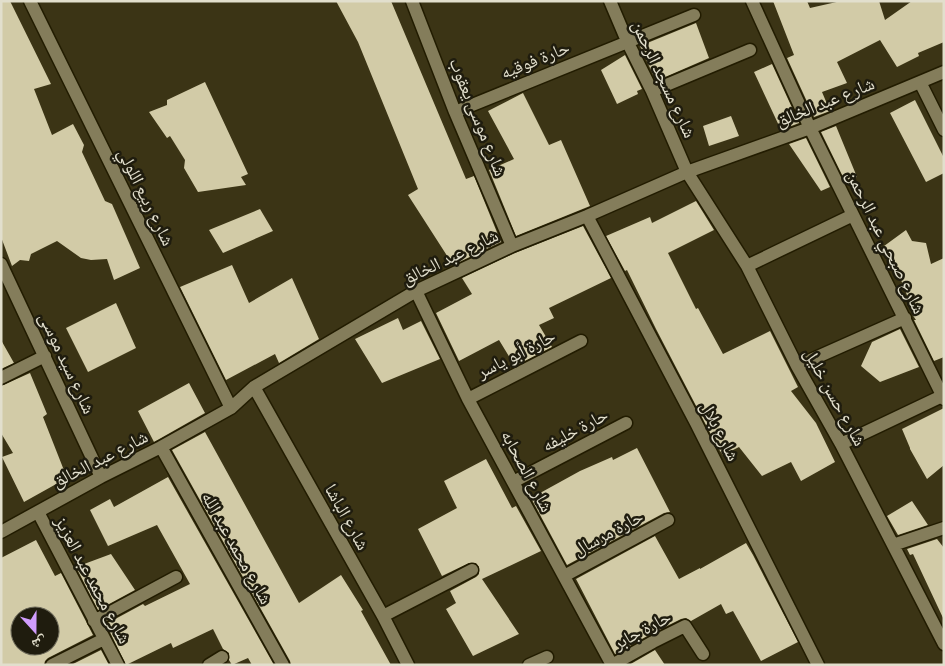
<svg xmlns="http://www.w3.org/2000/svg" width="945" height="666" font-family="'PT Sans Narrow','Noto Naskh Arabic',sans-serif">
  <style>
    .building { fill: #d2cba7; fill-rule: evenodd }
    .lines { fill: none; stroke-linecap: round; stroke-linejoin: round }
    .street-casing { stroke: #221c00; stroke-width: 15 }
    .street { stroke: #847d5b; stroke-width: 12 }
    .labels { text-anchor: middle; stroke-width: 5; stroke-linejoin: round; paint-order: stroke }
    .street-label { font-size: 18px; fill: #e2dfcd; stroke: #1f1c0e }
  </style>
  <rect width="100%" height="100%" fill="#3b3415"/>
  <path class="building" d="M1,1h9l41,83 -17,5 18,46 21,-11 11,21 -2,7 23,49 7,3 28,64 -26,12 -7,-21 -16,1 -10,-2 -24,-17 -26,13 -2,7 -9,-1 -8,6 -11,-29z
    M336,1h55l75,178 8,-3 27,66 -48,23 -45,-70 10,-6 -60,-147z
    M773,1h34l3,7 31,-7h38l6,19 27,-19h32v41l-26,11 1,3 -22,11 -17,-27 -43,22 10,21 -25,9 8,19 -16,6 -27,-59 7,-3z
    M696,23l13,35 -53,23 -16,-35z
    M625,55l17,34 -5,2 1,3 -21,10 -16,-34z
    M772,64l27,59 -18,7 -27,-58z
    M205,82l43,92 -7,3 5,8 -48,7 -14,-24 1,-8 -15,-24 -3,2 -18,-26 18,-7v-5z
    M523,93l26,52 12,-5 29,66 -74,30 -27,-66 25,-11 -26,-48z
    M915,100l29,58v15l-18,9 -36,-69z
    M731,116l8,20 -30,10 -6,-20z
    M836,126l21,51 -12,4 -24,-49z
    M806,138l24,49 -9,4 -32,-47z
    M696,201l18,29 -46,23 28,56 2,-1 25,46 47,-23 28,56 -7,4 25,32 19,39 -34,19 -10,-19 -29,14 -23,-29 -16,8 -5,-7 -62,-119 -29,-59 -2,1 -19,-35 44,-19 2,6z
    M260,209l13,22 -50,22 -14,-23z
    M583,226l28,52 -62,30 5,10 -15,7 13,22 -37,19 -16,-26 -40,21 -23,-48 36,-19 -10,-16 53,-25z
    M906,230l6,11 14,2 5,21 13,-6v99l-10,4 -20,-41h2l-4,-6 2,-1 -13,-33 -21,-31z
    M232,265l17,38 43,-25 27,61 -40,24 -4,-9 -49,26 -46,-93z
    M116,303l20,45 -48,24 -22,-44z
    M398,318l5,12 18,-9 19,38 -58,24 -27,-44z
    M900,329l19,38 -39,15 -19,-16 11,-24z
    M1,340l13,23 -13,6z
    M30,373l17,41 -4,3 24,61 -43,24 -22,-45 11,-4 -12,-20v-47z
    M189,383l16,30 -51,29 -16,-31z
    M944,408v57l-17,14 -17,-30v-1l-8,-19z
    M205,432l94,171 42,-28 22,35 -2,1 30,54h-100l-1,-4 -118,-211z
    M637,448l33,64 -6,1 -97,52 -36,-67 49,-27 32,-14 1,3z
    M486,459l26,49 4,-2 25,45 -59,28 37,55 -46,22 -27,-47 10,-6 -6,-12 26,-14 3,-3v-7l-3,-4h-7l-27,13 -24,-47 39,-21 -13,-27z
    M168,477l106,188h-22l-4,-7 -16,7 -3,-5v-7l-6,-4 -10,-20 -40,19 -2,-5 -45,22 -20,-41 37,-20 2,2 45,-22 -33,-59 -49,21 -18,-36 20,-11 4,8z
    M912,501l16,24 -30,10 -11,-19z
    M655,536l24,43 21,-11v1l46,-26 7,12 45,87 -37,19 -28,-50 -7,3 -5,-10 -30,17 -5,-3 -5,1 -32,16 -34,19 -39,-75z
    M937,539l7,9v72l-31,-66 -3,1 -3,-6z
    M36,540l19,36 6,-3 32,62 -45,23 -3,3 -1,4h-43v-107zM20,616h30v30h-30z
    M111,554l24,36 -37,20 -22,-43z
    M101,650l8,15h-38z
    M655,650l10,15h-36z"/>
  <g class="lines">
    <defs>
      <path id="street" d="M30,1l201,407
        M412,1l43,111 57,134
        M610,1l17,40 25,50 35,81 60,94 50,100 44,78 103,200
        M752,1l58,127 134,271
        M920,82l24,48
        M652,91l98,-41
        M455,112l239,-97
        M587,216l109,207 122,242
        M1,264l100,213
        M747,266l106,-51
        M416,291l52,108 144,266
        M797,366l108,-48
        M1,378l44,-22
        M254,387l129,229 25,49
        M468,399l113,-58
        M841,444l101,-48
        M161,447l122,218
        M513,482l113,-59
        M38,512l80,153
        M1,532l100,-55 60,-30 70,-39 23,-21 162,-96 96,-45 75,-30 100,-44 123,-44 134,-56
        M893,545l51,-17
        M564,576l104,-56
        M383,616l89,-46
        M94,621l82,-44
        M52,665l52,-26
        M209,665l13,-8
        M529,665l18,-8
        M612,665l41,-23 32,-16 18,28"/>
    </defs>
    <use href="#street" class="street-casing"/>
    <use href="#street" class="street"/>
  </g>
  <g class="labels">
    <g class="street-label">
      <text transform="translate(535 60) rotate(-22)" y="6">حارة فوقيه</text>
      <text transform="translate(664 79) rotate(65)" y="6">شارع مسجد الرحمن</text>
      <text transform="translate(825 102) rotate(-22)" y="6">شارع عبد الخالق</text>
      <text transform="translate(478 117) rotate(68)" y="6">شارع موسى يعقوب</text>
      <text transform="translate(146 197) rotate(64)" y="6">شارع ربيع اللولي</text>
      <text transform="translate(886 242) rotate(64)" y="6">شارع صبحي عبد الرحمن</text>
      <text transform="translate(450 257) rotate(-26)" y="6">شارع عبد الخالق</text>
      <text transform="translate(516 354) rotate(-27)" y="6">حارة أبو ياسر</text>
      <text transform="translate(67 363) rotate(65)" y="6">شارع سيد موسى</text>
      <text transform="translate(835 397) rotate(61)" y="6">شارع حسن خليل</text>
      <text transform="translate(575 430) rotate(-28)" y="6">حارة خليفه</text>
      <text transform="translate(720 431) rotate(63)" y="6">شارع بلال</text>
      <text transform="translate(100 459) rotate(-27)" y="6">شارع عبد الخالق</text>
      <text transform="translate(527 471) rotate(62)" y="6">شارع الصحابه</text>
      <text transform="translate(347 517) rotate(61)" y="6">شارع الباشا</text>
      <text transform="translate(608 533) rotate(-28)" y="6">حارة مرسال</text>
      <text transform="translate(237 548) rotate(61)" y="6">شارع محمد عبد الله</text>
      <text transform="translate(93 580) rotate(62)" y="6">شارع محمد عبد العزيز</text>
      <text transform="translate(642 630) rotate(-28)" y="6">حارة جابر</text>
    </g>
  </g>
  <rect width="945" height="666" fill="none" stroke="#e2dfcd" stroke-width="5"/>
  <g transform="translate(35 631) rotate(159)"><circle r="24" fill="#1f1c0e" stroke="#6d6a5a"/>
  <path d="M0-4L9 19L0 12L-9 19Z" fill="#d19dfe"/>
  <text y="-8" font-size="14" font-weight="bold" text-anchor="middle" fill="#e2dfcd">ش</text>
  </g>
</svg>
